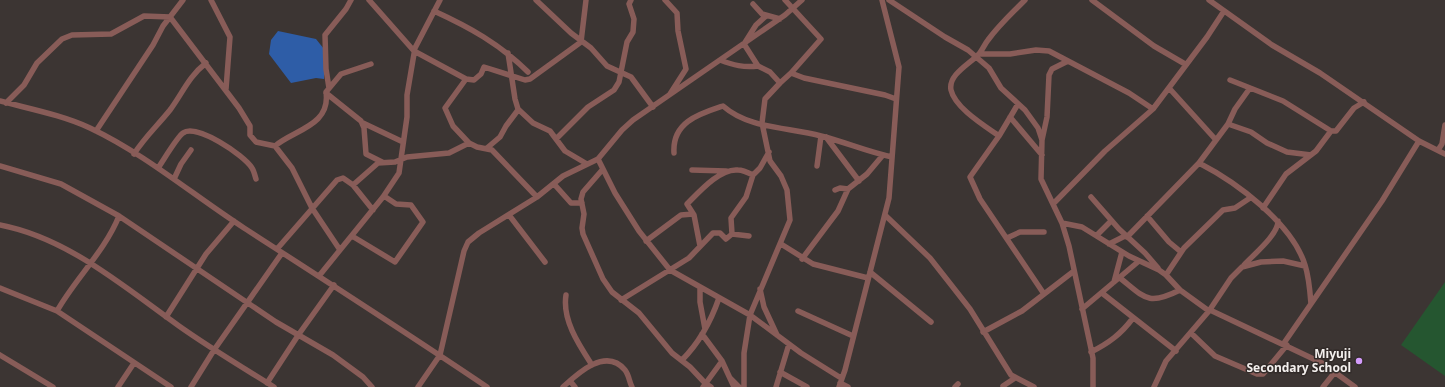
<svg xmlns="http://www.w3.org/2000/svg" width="1445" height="387" font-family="'Noto Sans',sans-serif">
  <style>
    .green { fill: #255630 }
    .water { fill: #2e5da7 }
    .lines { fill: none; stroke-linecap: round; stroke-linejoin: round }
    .minor { stroke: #885c58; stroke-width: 5.5 }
    .poi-dot { fill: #d49cfc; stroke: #322b29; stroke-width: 1.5 }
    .labels { text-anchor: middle; stroke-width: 3; stroke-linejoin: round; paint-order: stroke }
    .poi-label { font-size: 12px; font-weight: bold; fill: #f4f0ee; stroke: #322b29; text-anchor: end }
  </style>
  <rect width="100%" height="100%" fill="#3c3533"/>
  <path class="green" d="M1445,282v94l-44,-31z"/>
  <path class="water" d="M278,31l38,8 8,10v30l-8,-1 -25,5 -22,-29 2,-14z"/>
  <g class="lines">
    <path class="minor" d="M211,0l19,37 -4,52
      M369,0l45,51 52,28 -21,29 8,18 16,17
      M536,0l35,33 20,15 16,18 24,11 22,30
      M665,0l12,13 1,18 8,38 -16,25
      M785,0l36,39 -30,34
      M889,0l56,37 23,13 21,18 12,20 24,22 13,18 4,12 -1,39 21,44 7,23 24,112v29
      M1092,0l62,46 31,18
      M1209,0l63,45 48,28 99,68 26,13
      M753,4l9,10 18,5
      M434,11c35,16 66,33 94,61
      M508,53l7,46 3,10 15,14 17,8 15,20 22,13
      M979,54h31l26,-4 13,1 80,42 24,16
      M720,60c13,5 24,8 38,6
      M466,79l8,1 7,-6 3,-7 41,13 5,-1 51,-37 5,-42
      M1230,80l53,21 48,30h5l18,-23 10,-6
      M780,83l11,-10 13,5 81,17 11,4
      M329,88l-3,-19 -1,-34 21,-26 5,-9
      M1169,88l47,52
      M326,93l35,28 3,7 2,26 16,8
      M0,101c30,8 62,14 90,27 55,26 103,67 154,100 82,53 163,105 243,159
      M6,103l18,-18 13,-22 25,-24 10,-4 39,-1 33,-18 26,1 69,91 11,18v9l6,7 19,4 17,22 20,40 28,42 -21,26
      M1018,104l-19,32 -29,41 10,22 64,95
      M1010,117l32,38
      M363,123l40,19
      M1228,124l23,8 16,11 20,9 24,3
      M96,131l57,-86 10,-19 20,-26
      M999,136c-14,-10 -44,-28 -48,-46 -3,-15 18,-26 27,-35 4,-4 6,-10 10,-15 11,-15 24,-27 37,-40
      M826,137l33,44
      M556,139l32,-32 26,-17 5,-8 8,-40 6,-10 1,-13 -5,-15 2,-4
      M1042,140l5,-23 2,-42 3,-6 16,-8
      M275,146c18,-16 56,-20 51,-54l15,-18 30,-10
      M487,148l13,-11 6,-11 12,-16
      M1438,150l4,-6 3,-19
      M674,153c-2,-31 25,-39 49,-47 26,23 65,21 98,30 24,6 47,16 71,21
      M134,154c10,-16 24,-29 36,-44 12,-16 19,-34 36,-47
      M598,159l17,34 24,38 31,39 80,45 51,38 40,25
      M1199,163c37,19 93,60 106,102 4,12 5,26 6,39
      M0,166l61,18 58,32c-14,35 -44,63 -62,95
      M817,166l4,-30
      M158,168c5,-7 19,-31 25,-35 13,-10 61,22 69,35 2,3 3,8 4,11
      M603,169l-20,23 -2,7 3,15 -2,14 1,6 20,45 9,13 27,21 33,40 18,14 15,16 6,4
      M692,170l34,1
      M174,179l7,-15 10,-14
      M554,184l17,19h11
      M353,185l25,-22 17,-1 12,-5 42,-4 20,-10 8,4 15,3 45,47
      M835,190l5,-2 8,1 19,-15 16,-19
      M1091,197l28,32 26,24 13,15
      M1053,204l52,-53 48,-42 54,-72 17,-26
      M1263,208l23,-34 30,-23 15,-20
      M509,215l36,47
      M119,216l157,106 57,33 30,22 9,10
      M886,216l44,42 22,28 18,23 41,66 23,12
      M1147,216l22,26 12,10
      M1062,223l20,4 47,29 30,14 7,5 14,15 29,21
      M0,225c68,13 124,62 179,101 31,22 63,41 95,61
      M732,234l-1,-16 15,-21 7,-22
      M1097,235l14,-14
      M352,236l43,26 28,-40 -12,-17 -15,-1 -12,-8
      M1127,237l72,-74 29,-39 7,-15 15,-21
      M1007,238l13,-6h24
      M646,241l35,-26 12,-1
      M781,244l32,20 55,14
      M1109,244l16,-8
      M700,246l-6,-31 -7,-11c12,-12 33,-36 51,-34 5,0 11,3 15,5l7,-7 9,-16
      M277,249l60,-69 6,-2 10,7 20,25
      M340,250l43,-53 16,-24 8,-56v-22l8,-47 25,-48
      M802,259l36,-48 10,-22
      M1244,265c9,-10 34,-30 34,-44
      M870,272l61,50
      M1166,275l18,-27 39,-38 12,-2 15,-10
      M1120,278c25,20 28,28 60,12
      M1114,282l8,-30
      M0,288l57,23 114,76
      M700,288v14l5,27
      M760,289l4,18 13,28
      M1102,293l74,58
      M566,295c-4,25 13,50 26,70
      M621,300l68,-42 24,-25h7l6,6 6,-5 17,2
      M1082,309l57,-48
      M1210,310l112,53 33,24
      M798,311l55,25
      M166,317l40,-63 28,-33
      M983,332l39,-21 52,-40
      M1191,333l24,23 42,18h6l24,-29
      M702,334l20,27 12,26
      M1284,343l98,-142 37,-60
      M1091,352c18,-9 30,-18 42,-34
      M0,355l53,32
      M682,360c17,-17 29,-39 37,-62
      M780,372l27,15
      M730,378l9,9
      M570,381l5,6
      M267,383l32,-49 35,-49
      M840,383l8,4
      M1003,386l12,-8
      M118,387l16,-24
      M191,387l23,-37 68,-97
      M418,387l22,-32 24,-104 4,-9 11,-9 58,-36 26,-21 35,-17 24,-29 11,-10 152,-105 17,-15
      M563,387c15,-14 43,-40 62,-17 4,5 4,11 7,17
      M703,387l19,-26
      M744,387v-34l6,-38 40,-95 -3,-30 -6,-14 -11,-15 -8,-38 3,-24 15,-16 -10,-11 -12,-6 -14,-22 12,-19 10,-9
      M776,387l13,-43
      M839,387l6,-17 44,-172 10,-131 -17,-67
      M955,387l3,-3
      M1154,387l12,-26 43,-50 22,-33 11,-11 19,-5 22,-1 22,5
      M1323,387l12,-15"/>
  </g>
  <circle class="poi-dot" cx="1359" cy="361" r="4"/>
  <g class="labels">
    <g class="poi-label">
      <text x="1351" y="358">Miyuji<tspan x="1351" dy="14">Secondary School</tspan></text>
    </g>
  </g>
</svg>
